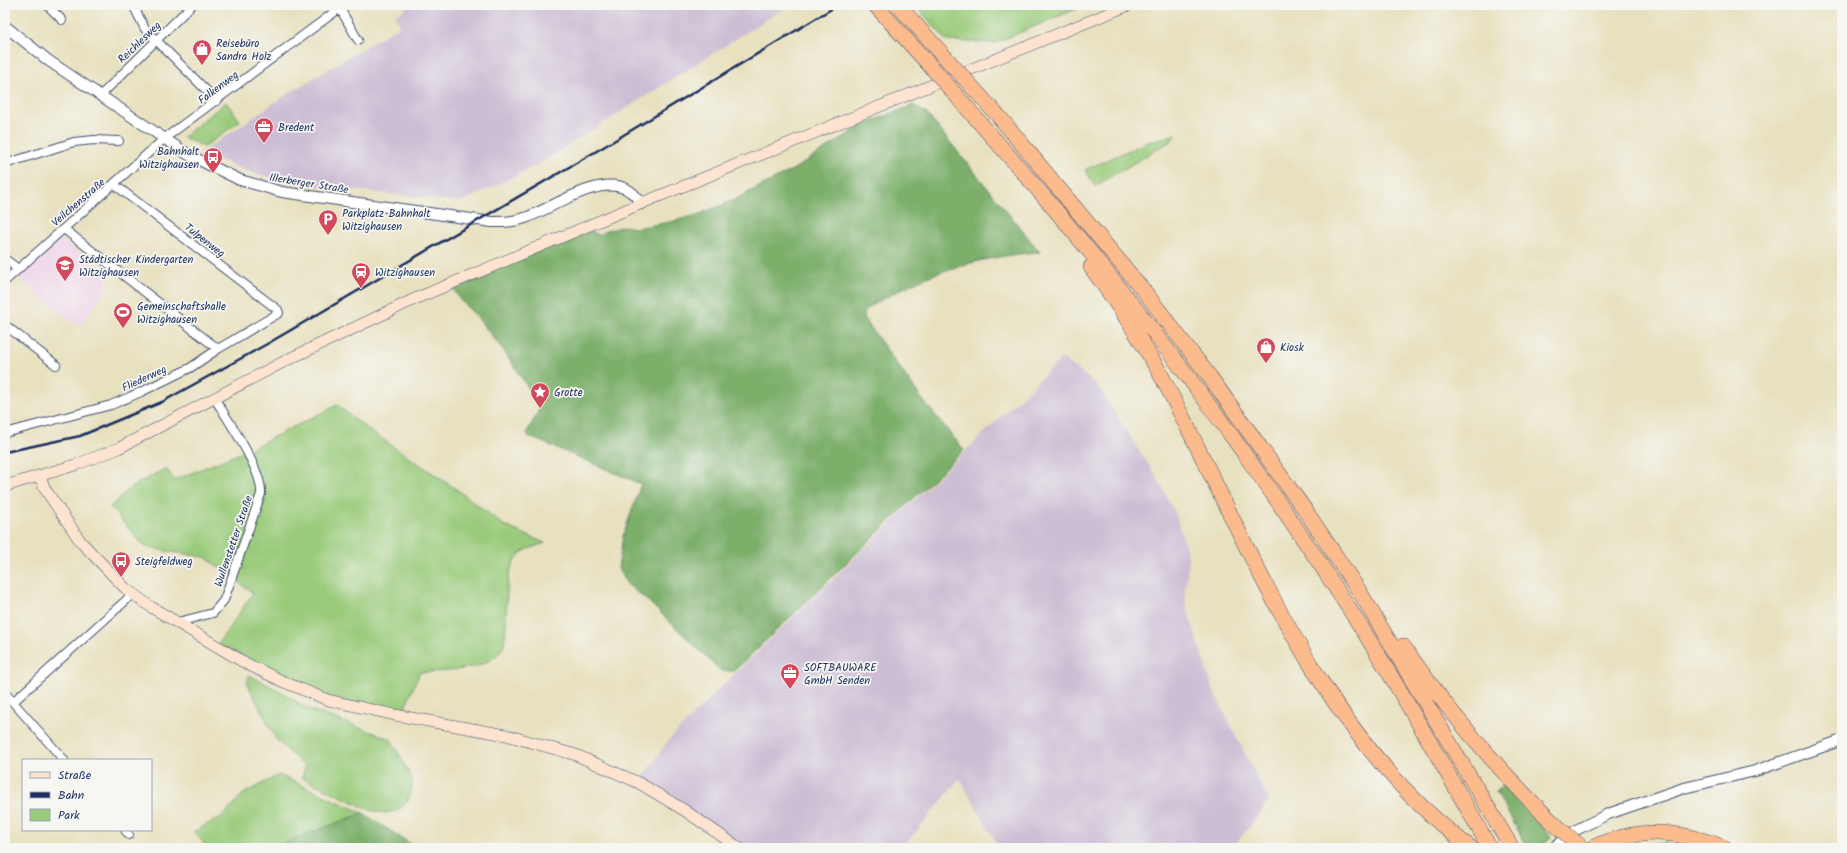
<svg xmlns="http://www.w3.org/2000/svg" width="1847" height="853" font-family="Kalam,sans-serif">
  <style>
    .built { fill: #eed0e8 }
    .industrial { fill: #ccbed4 }
    .green { fill: #9acb7a; stroke: #5a7d6c }
    .forest { fill: #7baf6a; stroke: #4b6f64 }
    .lines { fill: none; stroke-linecap: round; stroke-linejoin: round }
    .minor-casing { stroke: #3a4a6d; stroke-width: 10 }
    .tertiary-casing { stroke: #3a4a6d; stroke-width: 12 }
    .secondary-casing { stroke: #3a4a6d; stroke-width: 12 }
    .motorway-casing { stroke: #3a4a6d; stroke-width: 16 }
    .minor { stroke: #fff; stroke-width: 8 }
    .tertiary { stroke: #fff; stroke-width: 10 }
    .secondary { stroke: #fde4d1; stroke-width: 11 }
    .motorway { stroke: #fbbb8d; stroke-width: 15 }
    .rail { stroke: #1b2f5e; stroke-width: 2.5 }
    .motorway-bridge-casing { stroke: #3a4a6d; stroke-width: 16; stroke-linecap: butt }
    .motorway-bridge { stroke: #fbbb8d; stroke-width: 15 }
    .labels { text-anchor: middle; stroke-width: 3.5; stroke-linejoin: round; paint-order: stroke }
    .street-label { font-size: 11px; fill: #1b2f5e; stroke: #f6f6f2 }
    .poi-label { font-size: 11px; fill: #1b2f5e; stroke: #f6f6f2; text-anchor: start }
  </style>
  <rect width="100%" height="100%" fill="#f6f6f2"/>
  <filter id="ink" filterUnits="userSpaceOnUse"><feTurbulence type="fractalNoise" baseFrequency=".025" numOctaves="2"/><feDisplacementMap in="SourceGraphic" scale="8" xChannelSelector="R" yChannelSelector="G"/><feConvolveMatrix kernelMatrix="1 2 1 2 8 2 1 2 1" color-interpolation-filters="sRGB"/></filter>
  <filter id="wash" filterUnits="userSpaceOnUse"><feTurbulence type="fractalNoise" baseFrequency=".012" numOctaves="4" result="noise"/><feDisplacementMap in="SourceGraphic" scale="16" xChannelSelector="R" yChannelSelector="G"/><feGaussianBlur stdDeviation="0.9" result="paint"/><feColorMatrix in="noise" values="0 0 0 0 0 0 0 0 0 0 0 0 0 0 0 0 0 1.4 0 .05"/><feComposite in="paint" operator="in"/></filter>
  <g filter="url(#wash)">
    <rect width="100%" height="100%" fill="#e8e1bf"/>
    <path class="built" d="M59,238l32,25 -2,2 19,15 -3,3 3,3 -29,41 -62,-50z"/>
    <path class="industrial" d="M410,5h379l-250,159 -77,38 -161,-18 -46,-10 -54,-21 88,-60 111,-67 -5,-10z
      M1062,358l35,27 62,96 17,34 13,45 -4,30 1,15 27,85 56,111 -36,47h-234l-39,-69 -58,69h-161l-101,-66 27,-40 63,-64z"/>
    <path class="green" d="M915,5h171l-91,38 -48,-2z
      M226,102l14,19 -36,26 -21,-10z
      M1176,134l-5,7 -76,45 -10,-16 60,-27z
      M337,405l30,24 92,62 46,35 40,17c-7,3 -20,6 -25,11 -7,6 -11,19 -12,28 -3,20 0,40 -4,61 -6,28 -62,29 -84,29l-18,42 -74,-16 -110,-54 35,-51 -48,-36 -40,-6 -21,-5 -34,-39 20,-19 36,-20 8,12 74,-30z
      M249,675l31,16 28,18 83,30 22,42 -5,20 -11,10 -13,2 -14,-3 -68,-32 3,-11 -29,-28 -29,-56z
      M279,775l84,38 -92,35h-71l4,-5 -11,-11 30,-16 20,-22z"/>
    <path class="forest" d="M913,105l13,8 114,139c-52,4 -102,16 -148,42 -9,5 -18,9 -26,16l-2,5 2,6 56,78 42,51 -230,221h-13l-72,-69 -22,-18 -6,-9 -3,-7 5,-32 18,-52 -113,-48 -1,-4 12,-22 -1,-7 -34,-52 -27,-34 -17,-17 -9,-16 134,-56 14,7 4,-3 21,-6 12,2 34,-6 27,-7 35,-14 62,-32 69,-44z
      M1503,786l49,51 -11,11h-13l-32,-56z
      M363,813l54,35h-146l3,-1z
      M1664,843l23,5h-68z"/>
  </g>
  <g filter="url(#ink)">
    <g class="lines">
      <defs>
        <path id="minor" d="M47,5l15,15
          M133,5l12,24 72,72
          M338,5l20,35
          M101,95l91,-90
          M5,164l69,-22 20,-2 25,1
          M64,229l154,120
          M5,259l13,10
          M5,281l160,-143 175,-130
          M5,325l51,40
          M5,433l106,-28 30,-13 49,-24 28,-19 61,-36 -1,-3 -163,-125
          M178,622l35,-9 11,-13 37,-106c2,-23 -33,-74 -46,-95
          M5,693l59,67
          M13,702l120,-108
          M125,830l4,5"/>
        <path id="tertiary" d="M5,26l44,35 140,94 51,25 42,12 210,30c12,0 22,0 33,-4 32,-11 92,-58 116,-14
          M1553,848l23,-18 32,-16 76,-26 71,-17 87,-31"/>
        <path id="secondary" d="M40,476l5,13 36,53 44,46 26,19 96,57 37,18 44,18 67,15 111,20 70,20 63,28 45,27 55,38
          M5,486l70,-21 42,-16 172,-90 128,-61 230,-97 482,-196"/>
        <path id="motorway" d="M875,5l60,66
          M1001,119l143,172 66,86 95,133 56,84 151,254
          M987,131c138,155 263,321 374,496 45,72 87,147 129,221
          M1091,267c26,36 51,73 72,112 86,163 154,356 308,469
          M1403,646c43,63 92,120 147,174
          M1592,848c45,-22 88,-18 133,0"/>
      </defs>
      <use href="#minor" class="minor-casing"/>
      <use href="#tertiary" class="tertiary-casing"/>
      <use href="#secondary" class="secondary-casing"/>
      <use href="#motorway" class="motorway-casing"/>
      <use href="#minor" class="minor"/>
      <use href="#tertiary" class="tertiary"/>
      <use href="#secondary" class="secondary"/>
      <use href="#motorway" class="motorway"/>
      <path class="rail" d="M5,452l75,-16 82,-34 105,-58 345,-202 226,-137"/>
      <defs>
        <path id="motorway-bridge" d="M898,5l103,114
          M935,71l52,60
          M1550,820l32,28"/>
      </defs>
      <use href="#motorway-bridge" class="motorway-bridge-casing"/>
      <use href="#motorway-bridge" class="motorway-bridge"/>
    </g>
  </g>
  <defs>
    <symbol id="shop-pin" viewBox="-11 -11 22 30"><path d="M0 17L-7.5 6A9.5 9.5 0 1 1 7.5 6Z" fill="#d1495b" stroke="#f6f6f2"/><path d="M-5-2.5h2.3a2.7 3.5 0 0 1 5.4 0H5L5.5 6h-11ZM-1.5-2.5h3a1.5 2.3 0 0 0-3 0Z" fill="#fff"/></symbol>
    <symbol id="office-pin" viewBox="-11 -11 22 30"><path d="M0 17L-7.5 6A9.5 9.5 0 1 1 7.5 6Z" fill="#d1495b" stroke="#f6f6f2"/><path d="M-6-3h4V-5.5h4V-3h4V5H-6ZM-1-4.5V-3h2v-1.5ZM-6 0V1H6V0Z" fill="#fff"/></symbol>
    <symbol id="bus-pin" viewBox="-11 -11 22 30"><path d="M0 17L-7.5 6A9.5 9.5 0 1 1 7.5 6Z" fill="#d1495b" stroke="#f6f6f2"/><path d="M-5-6H5V4H4V6H2V4H-2V6H-4V4H-5ZM-3.5-4V0h7V-4ZM-3.5 1.2v1.5H-2V1.2ZM2 1.2v1.5H3.5V1.2Z" fill="#fff"/></symbol>
    <symbol id="parking-pin" viewBox="-11 -11 22 30"><path d="M0 17L-7.5 6A9.5 9.5 0 1 1 7.5 6Z" fill="#d1495b" stroke="#f6f6f2"/><path d="M-3.5-5.5H1a3.5 3.5 0 0 1 0 7H-1V5.5H-3.5ZM-1-3.4V-.6H.8a1.4 1.4 0 0 0 0-2.8Z" fill="#fff"/></symbol>
    <symbol id="school-pin" viewBox="-11 -11 22 30"><path d="M0 17L-7.5 6A9.5 9.5 0 1 1 7.5 6Z" fill="#d1495b" stroke="#f6f6f2"/><path d="M0-5L7-2L0 1L-7-2ZM-4 1L0 2.5L4 1V4Q0 6-4 4Z" fill="#fff"/></symbol>
    <symbol id="station-pin" viewBox="-11 -11 22 30"><path d="M0 17L-7.5 6A9.5 9.5 0 1 1 7.5 6Z" fill="#d1495b" stroke="#f6f6f2"/><path d="M-3-6H3Q5-6 5-4V2Q5 4 3 4L4.5 6H3L1.5 4h-3L-3 6H-4.5L-3 4Q-5 4-5 2V-4Q-5-6-3-6ZM-3.5-4v3h7v-3ZM-3.5 1v1.5H-2V1ZM2 1v1.5H3.5V1Z" fill="#fff"/></symbol>
    <symbol id="stadium-pin" viewBox="-11 -11 22 30"><path d="M0 17L-7.5 6A9.5 9.5 0 1 1 7.5 6Z" fill="#d1495b" stroke="#f6f6f2"/><path d="M0-5a6.5 5 0 1 0 0 10a6.5 5 0 1 0 0-10ZM-3.5-1.8h7v3.6h-7Z" fill="#fff"/></symbol>
    <symbol id="sight-pin" viewBox="-11 -11 22 30"><path d="M0 17L-7.5 6A9.5 9.5 0 1 1 7.5 6Z" fill="#d1495b" stroke="#f6f6f2"/><path d="M0-6L1.8-2.2L6-1.7L2.9 1.2L3.7 5.4L0 3.3L-3.7 5.4L-2.9 1.2L-6-1.7L-1.8-2.2Z" fill="#fff"/></symbol>
  </defs>
  <g fill-rule="evenodd">
    <use href="#shop-pin" x="191" y="38" width="22" height="30"/>
    <use href="#office-pin" x="253" y="116" width="22" height="30"/>
    <use href="#bus-pin" x="202" y="146" width="22" height="30"/>
    <use href="#parking-pin" x="317" y="208" width="22" height="30"/>
    <use href="#school-pin" x="54" y="254" width="22" height="30"/>
    <use href="#station-pin" x="350" y="261" width="22" height="30"/>
    <use href="#stadium-pin" x="112" y="301" width="22" height="30"/>
    <use href="#shop-pin" x="1255" y="336" width="22" height="30"/>
    <use href="#sight-pin" x="529" y="381" width="22" height="30"/>
    <use href="#bus-pin" x="110" y="550" width="22" height="30"/>
    <use href="#office-pin" x="779" y="662" width="22" height="30"/>
  </g>
  <g class="labels">
    <g class="street-label">
      <text transform="translate(139 42) rotate(-44)" y="4">Reichlesweg</text>
      <text transform="translate(218 87) rotate(-37)" y="4">Falkenweg</text>
      <text transform="translate(309 183) rotate(9)" y="4">Illerberger Straße</text>
      <text transform="translate(78 202) rotate(-41)" y="4">Veilchenstraße</text>
      <text transform="translate(205 240) rotate(38)" y="4">Tulpenweg</text>
      <text transform="translate(144 378) rotate(-25)" y="4">Fliederweg</text>
      <text transform="translate(233 541) rotate(-71)" y="4">Wullenstetter Straße</text>
    </g>
    <g class="poi-label">
      <text x="216" y="47">Reisebüro<tspan x="216" dy="13">Sandra Holz</tspan></text>
      <text x="278" y="131">Bredent</text>
      <text x="199" y="155" text-anchor="end">Bahnhalt<tspan x="199" dy="13">Witzighausen</tspan></text>
      <text x="342" y="217">Parkplatz Bahnhalt<tspan x="342" dy="13">Witzighausen</tspan></text>
      <text x="79" y="263">Städtischer Kindergarten<tspan x="79" dy="13">Witzighausen</tspan></text>
      <text x="375" y="276">Witzighausen</text>
      <text x="137" y="310">Gemeinschaftshalle<tspan x="137" dy="13">Witzighausen</tspan></text>
      <text x="1280" y="351">Kiosk</text>
      <text x="554" y="396">Grotte</text>
      <text x="135" y="565">Steigfeldweg</text>
      <text x="804" y="671">SOFTBAUWARE<tspan x="804" dy="13">GmbH Senden</tspan></text>
    </g>
  </g>
  <rect width="1847" height="853" fill="none" stroke="#f6f6f2" stroke-width="20"/>
  <rect x="22" y="759" width="130" height="72" fill="#f6f6f2" stroke="#9ea6b7"/>
  <rect x="30" y="772" width="20" height="6" fill="#fde4d1" stroke="#9ea6b7"/>
  <text x="58" y="779" font-size="12" fill="#1b2f5e">Straße</text>
  <rect x="30" y="792" width="20" height="6" fill="#1b2f5e" stroke="#9ea6b7"/>
  <text x="58" y="799" font-size="12" fill="#1b2f5e">Bahn</text>
  <rect x="30" y="809" width="20" height="12" fill="#9acb7a" stroke="#9ea6b7"/>
  <text x="58" y="819" font-size="12" fill="#1b2f5e">Park</text>
</svg>
